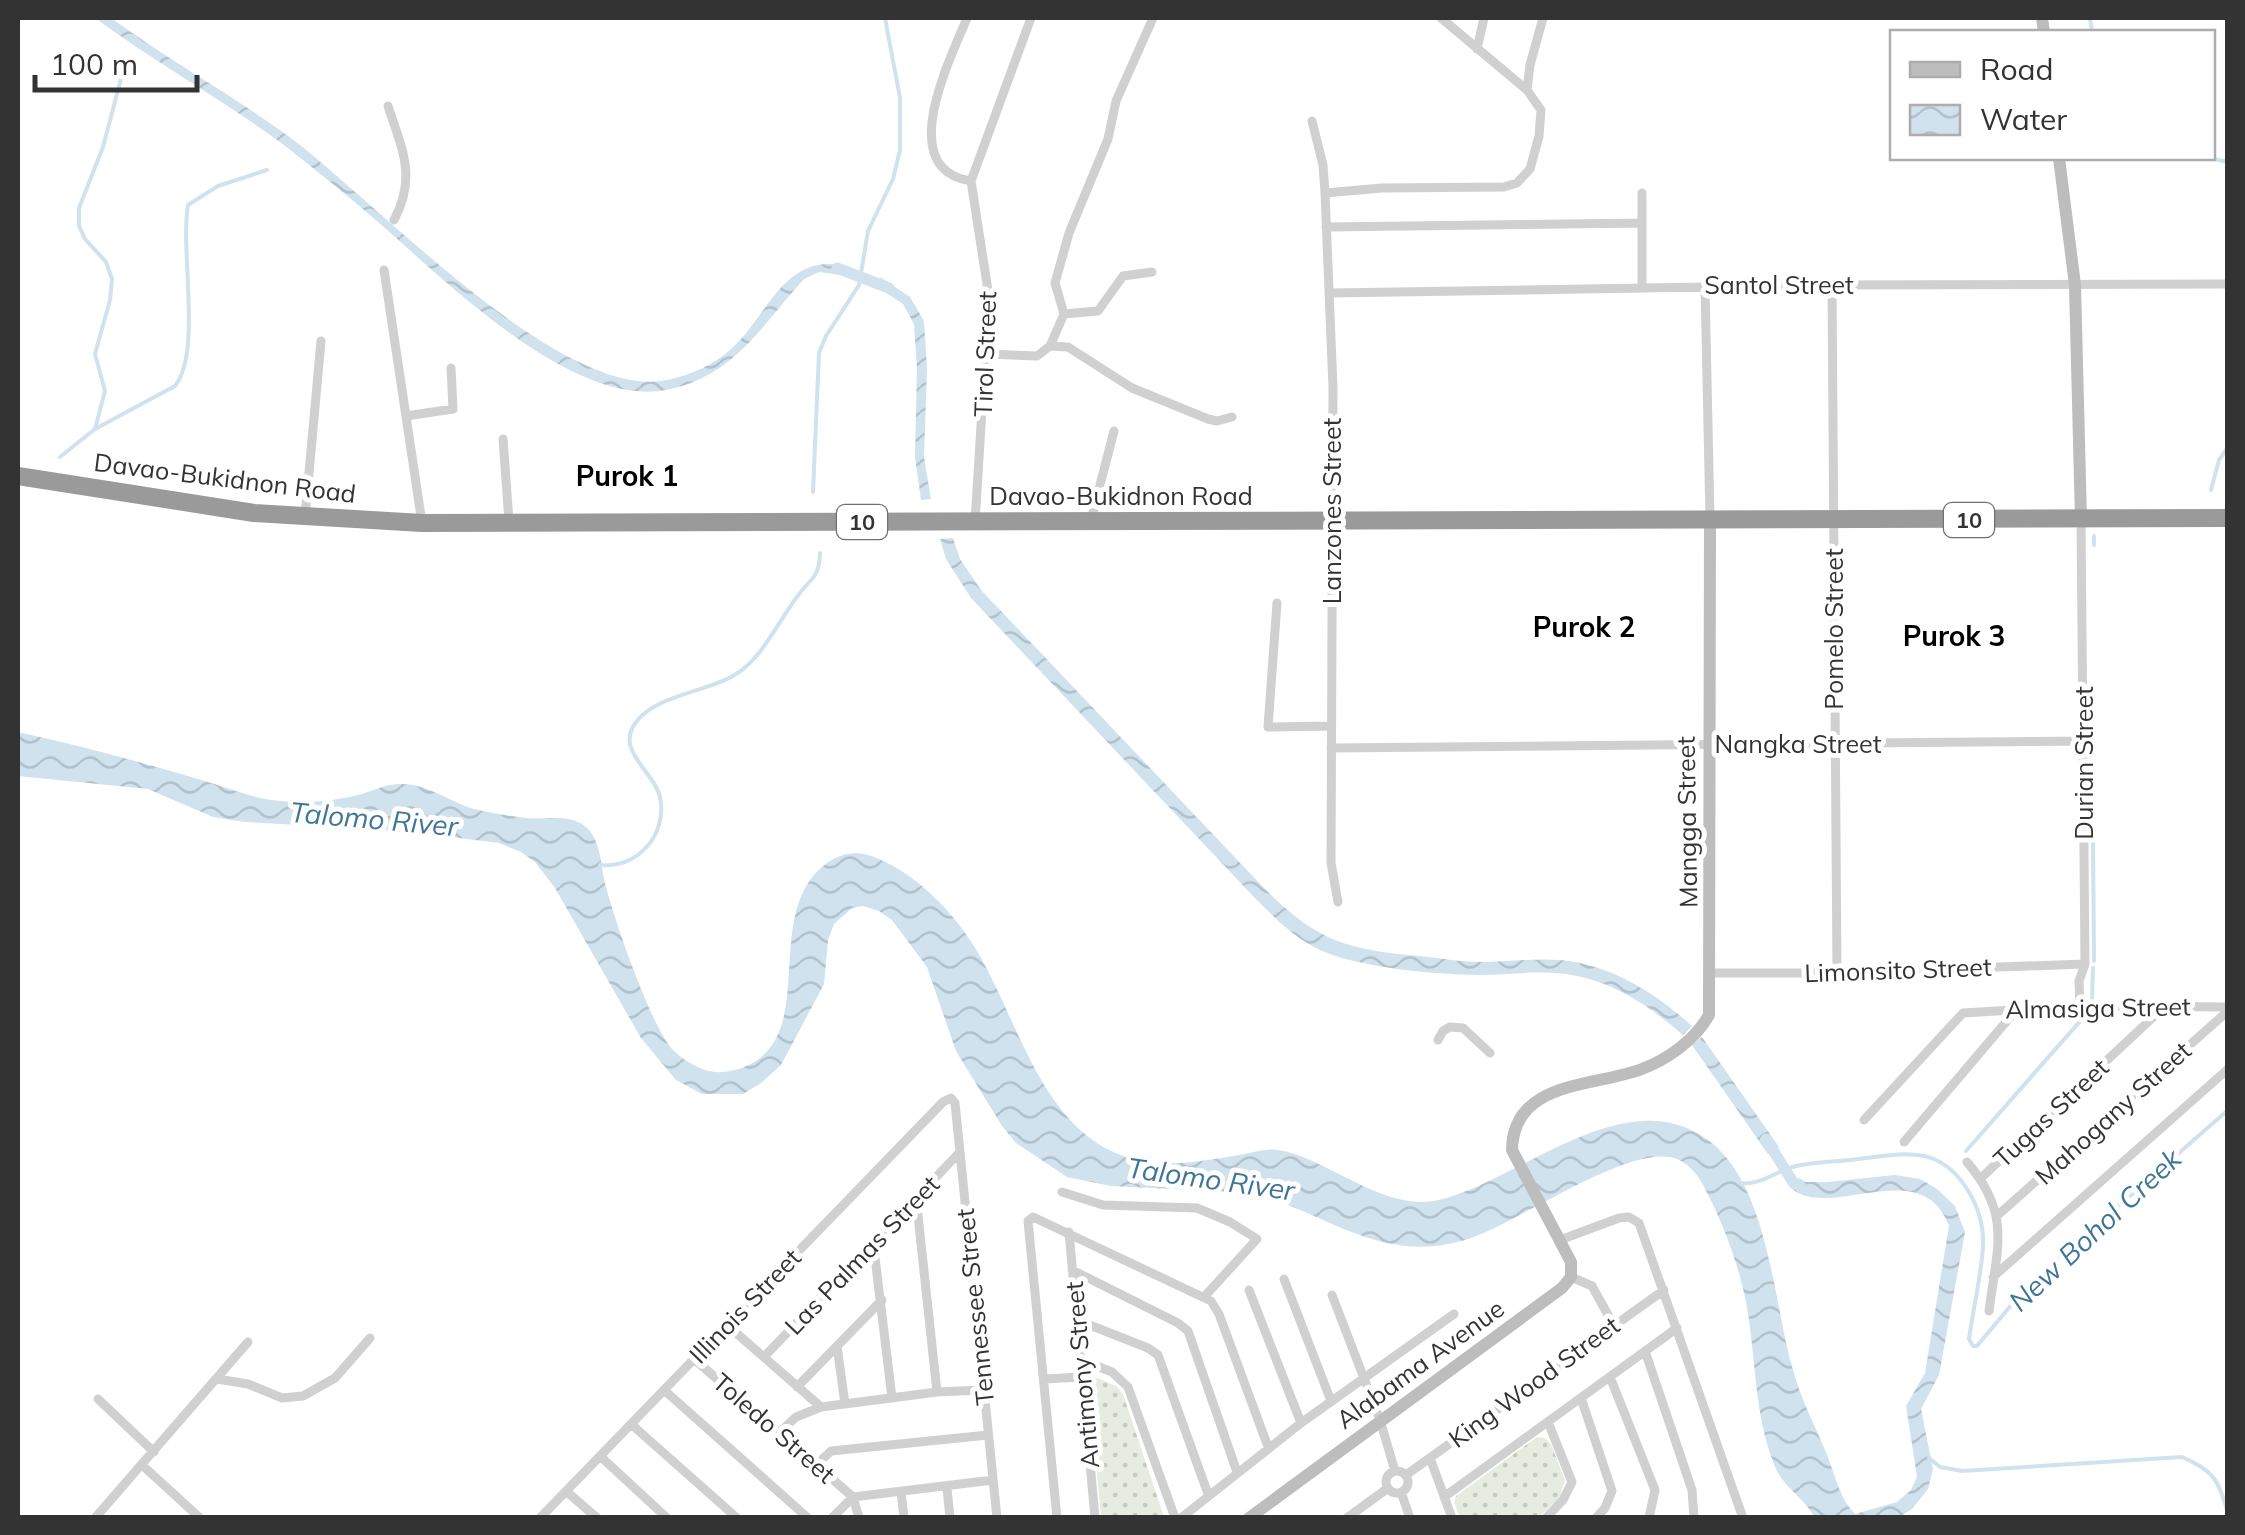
<svg xmlns="http://www.w3.org/2000/svg" width="2245" height="1535" font-family="Mulish,sans-serif">
  <style>
    .grass { fill: url(#grass-dots) }
    .water { fill: url(#water-waves) }
    .lines { fill: none; stroke-linecap: round; stroke-linejoin: round }
    .stream { stroke: #cfe2ee; stroke-width: 4 }
    .canal { stroke: #cfe2ee; stroke-width: 11 }
    .street { stroke: #d0d0d0; stroke-width: 9 }
    .secondary { stroke: #bdbdbd; stroke-width: 12 }
    .highway { stroke: #9a9a9a; stroke-width: 18 }
    .labels { text-anchor: middle; stroke-width: 10; stroke-linejoin: round; paint-order: stroke }
    .shield { fill: #fff; stroke: #707070; stroke-width: 2.5 }
    .shield-label { font-size: 22px; font-weight: bold; fill: #333 }
    .street-label { font-size: 25px; fill: #333; stroke: #fff }
    .neighbourhood-label { font-size: 28px; font-weight: bold; fill: #000; stroke: #fff }
    .water-label { font-size: 28px; font-style: italic; fill: #3f7597; stroke: #fff }
  </style>
  <defs>
    <pattern id="grass-dots" width="8" height="8" patternUnits="userSpaceOnUse" patternTransform="scale(2.5)"><rect width="8" height="8" fill="#e6ecdf"/><path d="M2 2h.1M6 6h.1" fill="none" stroke="#c6cbc0" stroke-width="1.8" stroke-linecap="round"/></pattern>
    <pattern id="water-waves" width="16" height="10" patternUnits="userSpaceOnUse" patternTransform="scale(2.5)"><rect width="16" height="10" fill="#cfe2ee"/><path d="M0 5q4-4 8 0t8 0" fill="none" stroke="#b2c2cd"/></pattern>
  </defs>
  <rect width="100%" height="100%" fill="#fff"/>
  <path class="grass" d="M1088,1374l28,12 7,8 41,123h-63z
    M1537,1437l8,1 6,6 14,36 -6,18 -20,19h-79l-6,-14 2,-7z"/>
  <path class="water" d="M95,18h16c57,42 120,76 177,118 86,63 266,259 373,245 21,-3 46,-13 63,-26 44,-33 57,-107 126,-88l-3,9 -28,-4 -15,7c-43,47 -70,98 -138,111 -95,18 -222,-111 -288,-168 -30,-26 -62,-52 -94,-77 -61,-45 -128,-82 -189,-127z
    M880,277l30,20 14,24 3,47 -3,89 7,42 -10,1 -6,-43 2,-89 -3,-44 -11,-20 -27,-18z
    M953,538l7,21 21,31 283,298c53,53 81,61 155,68 21,2 41,6 61,6 34,0 67,-6 100,1 42,9 80,34 112,63l-9,9c-31,-27 -66,-51 -106,-59 -33,-7 -66,-1 -99,-1 -45,-1 -118,-7 -158,-25 -26,-12 -46,-33 -66,-53l-283,-299 -25,-39 -6,-20z
    M18,732c63,14 127,31 190,50 21,6 42,15 63,18 31,4 61,2 91,-6 12,-4 26,-10 38,-10 26,-1 50,18 74,25 17,4 35,7 52,9 16,2 37,-3 52,4 22,10 22,37 26,57 8,35 46,145 68,170 9,9 21,17 33,21 13,4 26,2 39,-3 79,-32 13,-158 86,-206 16,-10 32,-10 49,-2 42,18 81,60 102,99 42,74 67,190 167,204 30,4 62,-2 91,-7 13,-2 26,-7 39,-5 48,7 106,63 161,50 81,-19 186,-121 269,-60 61,45 65,162 85,230 8,30 23,57 34,85 9,22 12,42 28,59l42,-12 14,-12 6,-13 -11,-71 19,-33 24,-147c-28,-76 -125,0 -161,-41l11,-7 7,4h22l67,-7 25,4 17,10 18,17 10,26 -26,143 -18,34 12,60 -5,20 -16,20 -13,8 -84,1c-11,-21 -33,-31 -41,-54 -20,-51 -18,-104 -27,-157 -8,-42 -24,-85 -44,-122 -6,-11 -14,-21 -26,-26 -45,-18 -159,64 -209,80 -89,28 -141,-28 -218,-46l-139,-7 -44,-9 -51,-34 -14,-17 -46,-75 -29,-84 -35,-47 -13,-9 -16,-5 -11,2 -18,16 -6,16 -4,44 -43,81 -20,18 -18,11h-41l-26,-14 -35,-42 -86,-150 -20,-26 -14,-10 -22,-9 -95,-12 -159,-9 -32,-5 -65,-28 -130,-13z
    M1702,1037l77,110 -11,7 -76,-109z"/>
  <g class="lines">
    <path class="stream" d="M2090,18l2,14
      M2210,158l18,4
      M95,429l10,-38 -10,-37 15,-54 2,-21 -6,-17 -21,-23 -6,-13v-18l24,-61 20,-76
      M60,457l35,-28 80,-43c27,-34 5,-135 13,-181l30,-19 49,-16
      M2211,490l8,-30 9,-13
      M813,492l6,-139 7,-17 33,-51 9,-54 25,-52 7,-29v-52l-15,-80
      M2094,545v-9
      M2093,842l1,119
      M600,865c37,4 68,-30 60,-68 -5,-25 -46,-46 -24,-75 19,-26 69,-30 97,-46 30,-17 46,-57 67,-83 4,-6 11,-12 15,-18 4,-7 5,-14 5,-22
      M2092,1001l1,-33
      M1966,1151l123,-140
      M1739,1183c22,3 36,-12 57,-17 18,-4 36,-4 54,-6 48,-5 87,-19 117,29 11,17 17,37 16,58 -2,30 -10,62 -14,92l4,7h4l51,-61 200,-175
      M1929,1458l11,9 22,4 220,-14c33,15 35,21 46,56"/>
    <path class="canal" d="M837,268l52,20
      M1766,1139l27,43 9,6"/>
    <path class="street" d="M967,18c-17,42 -73,151 4,163
      M1477,49l7,-31
      M1527,90l3,-25 13,-47
      M388,106c14,43 29,71 6,114
      M1312,121l11,44 2,28 8,194 -2,476 7,39
      M1325,193l57,-5 122,-1 13,-4 13,-14 9,-33 2,-26 -14,-20 -86,-72
      M1642,193v94
      M1326,227l316,-4
      M384,270l38,253
      M1832,285l5,688
      M1705,286l5,232
      M1330,293l502,-8 396,-1
      M1064,314l-9,-31 14,-50 39,-94 8,-38 37,-83
      M1050,346l18,1 64,41 76,31 9,2 15,-4
      M987,354l50,2 13,-10 14,-32 34,-3 25,-35 29,-4
      M406,416l47,-7 -2,-41
      M503,439l6,82
      M305,517l16,-176
      M1091,520l23,-89
      M975,522l14,-225 -18,-116 60,-163
      M1277,603l-9,124 63,-1
      M1331,748l753,-7
      M1711,973h126l248,-9
      M2080,1006l-1,-25 6,-17 -4,-444
      M1438,1040l5,-9 7,-4 13,1 27,25
      M1864,1120l99,-107 117,-7 148,1
      M1904,1142l113,-133
      M1967,1162c45,53 30,85 22,149
      M1981,1178l184,-172
      M1062,1192l41,13 94,3 33,14 27,17 -52,57
      M916,1197l21,195
      M1998,1215l230,-204
      M1069,1232l26,286
      M1560,1240l59,-22 10,-1 10,6 104,295
      M873,1241l19,157
      M1072,1270l106,53 10,8 49,141
      M1571,1277l21,9 21,38
      M1993,1277l235,-208
      M1284,1279l47,122
      M1249,1290l52,133
      M1332,1295l48,125 15,51
      M1077,1320l71,28 10,7 50,139
      M727,1325l94,82
      M837,1346l8,58
      M1645,1351l47,139 2,28
      M764,1357l196,-205
      M694,1359l159,138
      M1081,1360l31,12 16,15 47,131
      M1610,1377l45,113 -6,28
      M217,1379l31,5 34,14 21,-2 32,-18 35,-40
      M1044,1379l38,-2
      M797,1387l85,-87
      M664,1390l144,128
      M1581,1398l31,93 -7,17 -9,10
      M98,1399l56,53
      M631,1424l106,94
      M779,1433l17,-16 25,-10 116,-15 47,-2
      M600,1456l67,62
      M1430,1458l22,60
      M142,1465l58,53
      M816,1465l15,-14 157,-16
      M1386 1482a11 11 0 1 1 22 0a11 11 0 1 1-22 0Z
      M1406,1475l258,-185
      M947,1488l3,30
      M566,1491l31,27
      M901,1492l3,26
      M1401,1492l9,26
      M853,1497l6,21
      M1444,1497l233,-169
      M95,1518l153,-176
      M540,1518l403,-416 8,-4 4,5 42,415
      M832,1518l21,-21 140,-17
      M1057,1518l-29,-297 5,-4 178,84 8,13 49,133
      M1181,1518l120,-95 153,-109
      M1347,1518l41,-30
      M1546,1518l17,-18 9,-18 -24,-60"/>
    <path class="secondary" d="M2042,18l2,14
      M2059,158l16,127 6,235
      M1249,1518l313,-230 9,-11v-15l-59,-112c1,-70 83,-63 130,-81 26,-10 53,-29 67,-54l1,-495"/>
    <path class="highway" d="M18,476l236,37 168,10 1806,-5"/>
  </g>
  <g class="labels">
    <g class="shield">
      <rect x="1944" y="503" width="50" height="34" rx="8"/>
      <rect x="837" y="505" width="50" height="34" rx="8"/>
    </g>
    <g class="shield-label">
      <text x="1969" y="528">10</text>
      <text x="862" y="530">10</text>
    </g>
    <g class="street-label">
      <text x="1779" y="294">Santol Street</text>
      <text transform="translate(985 354) rotate(-88)" y="9">Tirol Street</text>
      <text transform="translate(225 478) rotate(7)" y="9">Davao-Bukidnon Road</text>
      <text x="1121" y="505">Davao-Bukidnon Road</text>
      <text transform="translate(1332 511) rotate(-90)" y="9">Lanzones Street</text>
      <text transform="translate(1834 629) rotate(-90)" y="9">Pomelo Street</text>
      <text x="1798" y="753">Nangka Street</text>
      <text transform="translate(2084 763) rotate(-90)" y="9">Durian Street</text>
      <text transform="translate(1687 822) rotate(-91)" y="9">Mangga Street</text>
      <text transform="translate(1898 970) rotate(-2)" y="9">Limonsito Street</text>
      <text transform="translate(2098 1008) rotate(-1)" y="9">Almasiga Street</text>
      <text transform="translate(2051 1113) rotate(-43)" y="9">Tugas Street</text>
      <text transform="translate(2113 1113) rotate(-42)" y="9">Mahogany Street</text>
      <text transform="translate(862 1255) rotate(-46)" y="9">Las Palmas Street</text>
      <text transform="translate(745 1306) rotate(-46)" y="9">Illinois Street</text>
      <text transform="translate(975 1307) rotate(-96)" y="9">Tennessee Street</text>
      <text transform="translate(1420 1364) rotate(-36)" y="9">Alabama Avenue</text>
      <text transform="translate(1082 1375) rotate(-95)" y="9">Antimony Street</text>
      <text transform="translate(1534 1382) rotate(-36)" y="9">King Wood Street</text>
      <text transform="translate(774 1428) rotate(41)" y="9">Toledo Street</text>
    </g>
    <g class="neighbourhood-label">
      <text x="627" y="486">Purok 1</text>
      <text x="1584" y="637">Purok 2</text>
      <text x="1954" y="646">Purok 3</text>
    </g>
    <g class="water-label">
      <text transform="translate(374 819) rotate(5)" y="10">Talomo River</text>
      <text transform="translate(1211 1179) rotate(8)" y="10">Talomo River</text>
      <text transform="translate(2095 1230) rotate(-43)" y="10">New Bohol Creek</text>
    </g>
  </g>
  <rect width="2245" height="1535" fill="none" stroke="#333333" stroke-width="40"/>
  <rect x="1890" y="30" width="325" height="130" fill="#ffffff" stroke="#adadad" stroke-width="2.5"/>
  <rect x="1910" y="62" width="50" height="15" fill="#bdbdbd" stroke="#adadad" stroke-width="2.5"/>
  <text x="1980" y="80" font-size="30" fill="#333333">Road</text>
  <rect x="1910" y="105" width="50" height="30" fill="url(#water-waves)" stroke="#adadad" stroke-width="2.5"/>
  <text x="1980" y="130" font-size="30" fill="#333333">Water</text>
  <path d="M35 75v15h162v-15" fill="none" stroke="#333333" stroke-width="5"/>
  <text x="50" y="75" font-size="30" fill="#333333" stroke="#ffffff" stroke-width="8" paint-order="stroke">100 m</text>
</svg>
